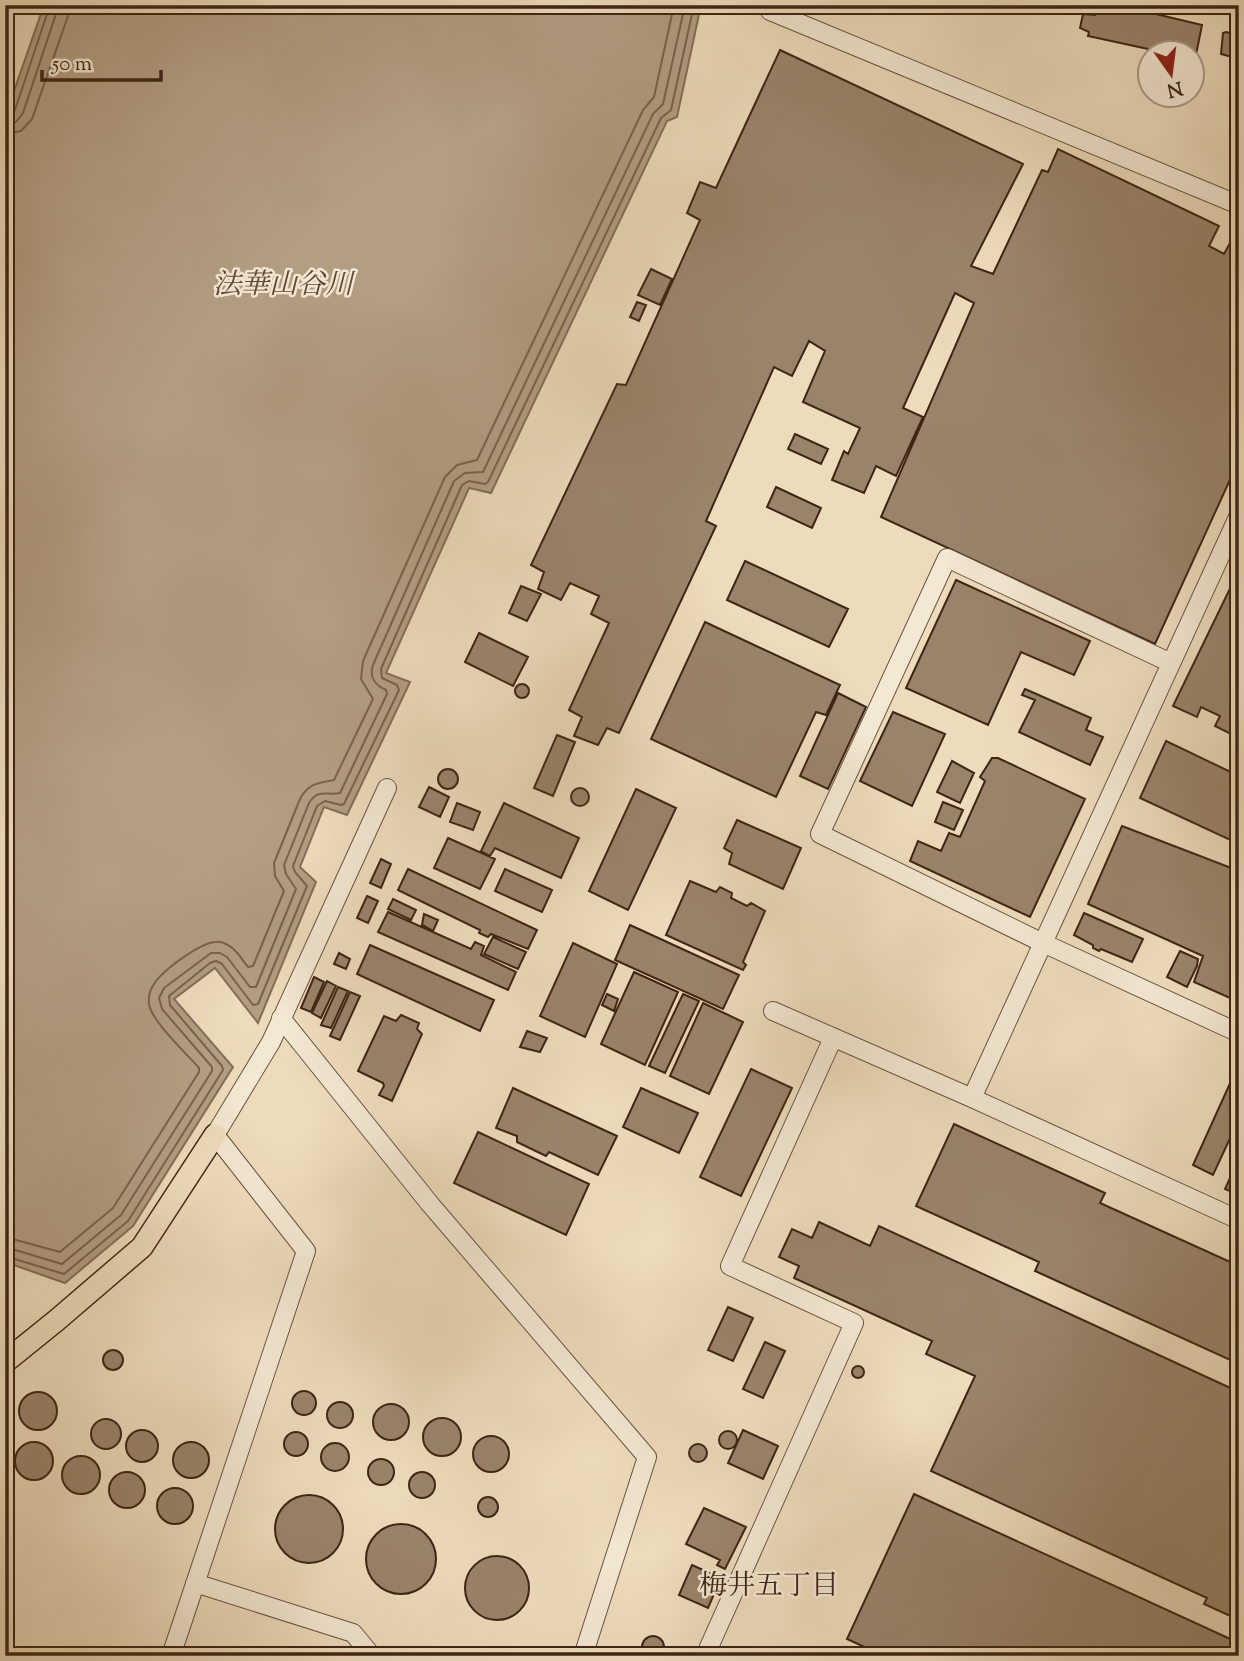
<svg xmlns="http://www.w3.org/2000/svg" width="1244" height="1661" font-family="'Sorts Mill Goudy','Noto Serif JP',serif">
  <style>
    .water { fill: #b29e83; stroke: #846e57; stroke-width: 2 }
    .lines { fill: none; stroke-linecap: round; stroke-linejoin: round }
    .shore { stroke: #78624c; stroke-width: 2 }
    .building { fill: #99846b; stroke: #3e2514; stroke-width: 2 }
    .minor-casing { stroke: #6a533e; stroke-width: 20 }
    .major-casing { stroke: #3e2514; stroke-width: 24 }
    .minor { stroke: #f3e8d3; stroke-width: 18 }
    .major { stroke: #eddcbc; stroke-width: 21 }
    .labels { text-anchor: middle; stroke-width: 5; stroke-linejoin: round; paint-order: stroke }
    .water-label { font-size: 28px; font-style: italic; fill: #614935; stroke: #f3e8d3 }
    .neighbourhood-label { font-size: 28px; fill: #3e2514; stroke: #f3e8d3 }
  </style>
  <rect width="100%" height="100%" fill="#eddcbc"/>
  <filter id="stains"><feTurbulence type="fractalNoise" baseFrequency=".00286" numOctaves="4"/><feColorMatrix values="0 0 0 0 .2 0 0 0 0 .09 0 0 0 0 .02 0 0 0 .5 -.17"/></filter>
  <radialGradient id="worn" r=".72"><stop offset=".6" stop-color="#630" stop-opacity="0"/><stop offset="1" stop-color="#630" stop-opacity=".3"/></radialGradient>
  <path class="water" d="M44,5h657l-24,112 -10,4 -176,372 -22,-5 -83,185 24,9 -63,133 -23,-8 -24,60 16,15 -58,141 -43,-55 -41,31 59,68 -100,159 -68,57 -60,-21v-1145z"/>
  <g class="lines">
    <path class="shore" d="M5,115l6,-1 4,-4 35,-105
      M5,124l11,-2 7,-9 36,-108
      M5,134l16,-3 11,-12 36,-103 2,-11
      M5,1237l55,15 53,-44 86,-136v-4c-13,-15 -47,-46 -50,-64 -1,-7 1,-14 5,-20 9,-14 50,-45 66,-42 14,3 20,15 28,25l5,-1 31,-75 -9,-15 -1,-13 26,-64c8,-16 19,-16 34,-19l39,-81 -12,-20 2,-18 82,-184 12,-12 20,-5 166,-350 11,-13 20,-92
      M5,1247l57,17 59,-49 91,-144v-4l-50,-58 -3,-11 5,-10 47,-35h9l7,4 23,30h6l40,-98 -10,-15 -2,-9 25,-62c9,-15 18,-7 31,-10l47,-99 -1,-4c-11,-5 -17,-12 -13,-25l81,-184 11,-8 18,-1 170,-358 10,-10 22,-99
      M5,1256l59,18 64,-53 95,-151 -1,-4 -52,-61 -1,-9 41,-33 6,-2 6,3 31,41 5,-1 49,-118 -12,-14 -2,-6 24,-60 8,-5 16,4 3,-1 55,-114 -2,-5 -15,-7 -1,-9 81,-184 7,-4 16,3 3,-2 173,-364 10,-8 23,-105"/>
  </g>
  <path class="building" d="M1097,5h21l84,20 -7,35 -3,-1v-7h-30l-74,-16 1,-4 -9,-4 3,-14 12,1z
    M1226,32l13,3v24l-18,-5 2,-21z
    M780,50l243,114 -52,102 22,8 49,-104 6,2 10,-23 161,77 -10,20 15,8 6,-11 9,4v213l-84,184 -274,-127 93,-214 -19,-10 -52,115 20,9 -27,59 -20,-10 -12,27 -32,-13 12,-29 4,3 12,-26 -57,-26 22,-51 -16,-10 -17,35 -18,-9 -68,154 10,5 -97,207 -12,-5 -9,17 -24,-9 8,-19 -13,-7 40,-87 -18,-9 8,-18 -29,-13 -9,17 -23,-11 6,-17 -13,-7 86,-181 9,1 74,-165 -13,-7 13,-31 16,6z
    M651,269l21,10 -12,26 -22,-10z
    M637,302l9,3 -7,16 -9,-4z
    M795,434l33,15 -7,15 -33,-15z
    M776,487l45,21 -9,20 -45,-21z
    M745,561l103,48 -19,38 -102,-47z
    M1239,570v168l-24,-12 5,-10 -19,-9 -4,10 -24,-11z
    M956,580l134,61 -16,34 -53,-23 -33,73 -82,-37z
    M521,586l20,8 -14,27 -18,-8z
    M705,622l135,63 -14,30 -10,-3 -40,85 -125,-58z
    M479,633l49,24 -15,29 -48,-24z
    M515 691a7 7 0 1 1 14 0a7 7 0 1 1-14 0Z
    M1025,689l66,29 -5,12 17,7 -13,28 -71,-33 16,-32 -13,-5z
    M838,693l28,14 -38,82 -28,-13z
    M893,712l52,22 -33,72 -52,-25z
    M557,735l18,7 -22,54 -19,-8z
    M1166,741l73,35v68l-99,-46z
    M992,758h6l87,41 -55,118 -120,-56 8,-20 23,10 8,-18 11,4 25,-56 -5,-4z
    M952,761l22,12 -14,30 -23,-11z
    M438 779a10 10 0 1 1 20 0a10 10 0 1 1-20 0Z
    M429,787l20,10 -9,20 -21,-10z
    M571 797a9 9 0 1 1 18 0a9 9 0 1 1-18 0Z
    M636,789l40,19 -48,102 -39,-19z
    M943,802l20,8 -9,20 -19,-8z
    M457,803l23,9 -7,18 -23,-8z
    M504,803l75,35 -18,40 -66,-30 -5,8 -9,-5z
    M737,820l64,28 -18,41 -54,-25 3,-11 -8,-5z
    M1122,826l117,45v131l-45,-20 9,-26 -115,-52z
    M448,838l47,21 -15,30 -46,-21z
    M381,859l10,5 -10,24 -11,-5z
    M408,869l129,61 -9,19 -37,-15 -3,3 -9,-4 1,-3 -82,-40z
    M505,869l47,21 -10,22 -47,-21z
    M690,881l26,11 4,-5 12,6 -1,5 16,8 4,-3 14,8 -22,51 3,3 -3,5 -77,-35z
    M367,896l11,5 -10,22 -11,-5z
    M393,899l23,11 -5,10 -23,-11z
    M388,912l83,37 4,-7 9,4 -3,9 35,17 -8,18 -130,-58z
    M1084,913l59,26 -11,23 -31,-13 -2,2 -6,-3v-3l-19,-10z
    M424,914l14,6 -5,11 -11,-6z
    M630,925l109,50 -16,34 -108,-49z
    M493,937l33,15 -8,17 -34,-15z
    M573,943l44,21 -32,73 -45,-21z
    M370,945l124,55 -14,31 -123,-57z
    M1180,951l18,8 -1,7 -10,21 -20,-10z
    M339,953l11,6 -4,10 -12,-5z
    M634,972l44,20 -33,73 -44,-21z
    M314,977l10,5 -13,30 -10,-4z
    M327,981l9,5 -15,32 -9,-5z
    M338,987l10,4 -17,37 -10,-3z
    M350,992l10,4 -20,44 -10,-4z
    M607,994l11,5 -4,12 -12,-6z
    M683,994l16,7 -34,72 -16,-7z
    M703,1003l40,19 -34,72 -39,-18z
    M401,1015l18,8 -2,6 5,5 -30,67 -13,-6 5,-9 -1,-3 -25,-12 26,-55 12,5z
    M527,1031l20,7 -7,14 -20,-5z
    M1237,1068l2,51 -26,56 -20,-10z
    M751,1069l41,19 -51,108 -41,-19z
    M513,1088l104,48 -19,39 -49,-23 -3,4 -29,-14v-6l-21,-8z
    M641,1088l57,25 -19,40 -56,-26z
    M954,1124l151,69 -5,10 139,63v98l-204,-93 4,-9 -123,-56z
    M478,1132l111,52 -23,51 -112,-52z
    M1239,1158v37l-14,-6z
    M819,1222l51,24 9,-20 360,166v228l-35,-16 3,-6 -276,-127 44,-95 -49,-22 6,-13 -138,-63 5,-12 -20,-9 13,-28 20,9z
    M728,1307l25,11 -20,43 -25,-11z
    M765,1342l20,9 -22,47 -20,-9z
    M103 1360a10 10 0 1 1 20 0a10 10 0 1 1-20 0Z
    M852 1372a6 6 0 1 1 12 0a6 6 0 1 1-12 0Z
    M292 1403a12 12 0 1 1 24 0a12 12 0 1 1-24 0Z
    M19 1411a19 19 0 1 1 38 0a19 19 0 1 1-38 0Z
    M327 1415a13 13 0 1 1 26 0a13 13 0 1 1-26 0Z
    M373 1422a18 18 0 1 1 36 0a18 18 0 1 1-36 0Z
    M423 1437a19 19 0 1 1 38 0a19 19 0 1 1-38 0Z
    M91 1434a15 15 0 1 1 30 0a15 15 0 1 1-30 0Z
    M743,1430l35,16 -15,33 -35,-16z
    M126 1446a16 16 0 1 1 32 0a16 16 0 1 1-32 0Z
    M719 1440a9 9 0 1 1 18 0a9 9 0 1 1-18 0Z
    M284 1444a12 12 0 1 1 24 0a12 12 0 1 1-24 0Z
    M473 1454a18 18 0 1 1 36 0a18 18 0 1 1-36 0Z
    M173 1460a18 18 0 1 1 36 0a18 18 0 1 1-36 0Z
    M15 1461a19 19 0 1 1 38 0a19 19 0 1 1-38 0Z
    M321 1457a14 14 0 1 1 28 0a14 14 0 1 1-28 0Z
    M689 1453a9 9 0 1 1 18 0a9 9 0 1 1-18 0Z
    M62 1475a19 19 0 1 1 38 0a19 19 0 1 1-38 0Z
    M368 1472a13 13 0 1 1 26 0a13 13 0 1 1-26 0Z
    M409 1485a13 13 0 1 1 26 0a13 13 0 1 1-26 0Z
    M109 1490a18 18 0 1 1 36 0a18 18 0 1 1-36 0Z
    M157 1506a18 18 0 1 1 36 0a18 18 0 1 1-36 0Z
    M914,1494l325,149v13h-355l-37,-17z
    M275 1529a34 34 0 1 1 68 0a34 34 0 1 1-68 0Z
    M478 1507a10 10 0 1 1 20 0a10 10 0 1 1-20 0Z
    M704,1508l42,19 -21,42 -8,-4 3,-5 -34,-16z
    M366 1559a35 35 0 1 1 70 0a35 35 0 1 1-70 0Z
    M465 1588a32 32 0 1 1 64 0a32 32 0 1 1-64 0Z
    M692,1565l29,13 -13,30 -29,-13z
    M642 1647a11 11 0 1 1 22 0a11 11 0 1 1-22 0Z
    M467,1651l16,5h-34l9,-4z"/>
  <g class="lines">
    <defs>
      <path id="minor" d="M770,11l469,194
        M1171,663l-224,-105 -127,276 223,109 196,90
        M773,1011l199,87 267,122
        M281,1018l149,186 217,253 -64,199
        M972,1098l267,-583
        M195,1583l158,50 19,23
        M171,1656l135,-405 -91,-116 56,-93 116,-254
        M705,1656l149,-333 -124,-57 103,-228"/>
      <path id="major" d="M5,1362l52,-42 85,-73 73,-112"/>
    </defs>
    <use href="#minor" class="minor-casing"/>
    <use href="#major" class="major-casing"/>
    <use href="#minor" class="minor"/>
    <use href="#major" class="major"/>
  </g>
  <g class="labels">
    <g class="water-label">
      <text x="283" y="293">法華山谷川</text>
    </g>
    <g class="neighbourhood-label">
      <text x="769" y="1594">梅井五丁目</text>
    </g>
  </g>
  <rect width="1244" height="1661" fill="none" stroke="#eddcbc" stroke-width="28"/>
  <rect x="7" y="7" width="1230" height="1647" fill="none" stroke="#3e2514" stroke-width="3.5"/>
  <rect x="14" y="14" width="1216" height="1633" fill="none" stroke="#3e2514" stroke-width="2"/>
  <g transform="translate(1171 74) rotate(166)"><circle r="33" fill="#f3e8d3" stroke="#ab9a87" stroke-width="2"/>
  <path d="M0-5L12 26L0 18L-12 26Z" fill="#8f2418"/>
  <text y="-10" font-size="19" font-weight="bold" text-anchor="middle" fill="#3e2514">N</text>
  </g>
  <path d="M42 70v10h119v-10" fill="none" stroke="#3e2514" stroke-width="3.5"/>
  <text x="52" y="70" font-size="21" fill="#3e2514" stroke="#f3e8d3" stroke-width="5" paint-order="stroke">50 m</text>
  <rect width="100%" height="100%" filter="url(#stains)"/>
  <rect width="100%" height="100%" fill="url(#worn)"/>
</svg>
